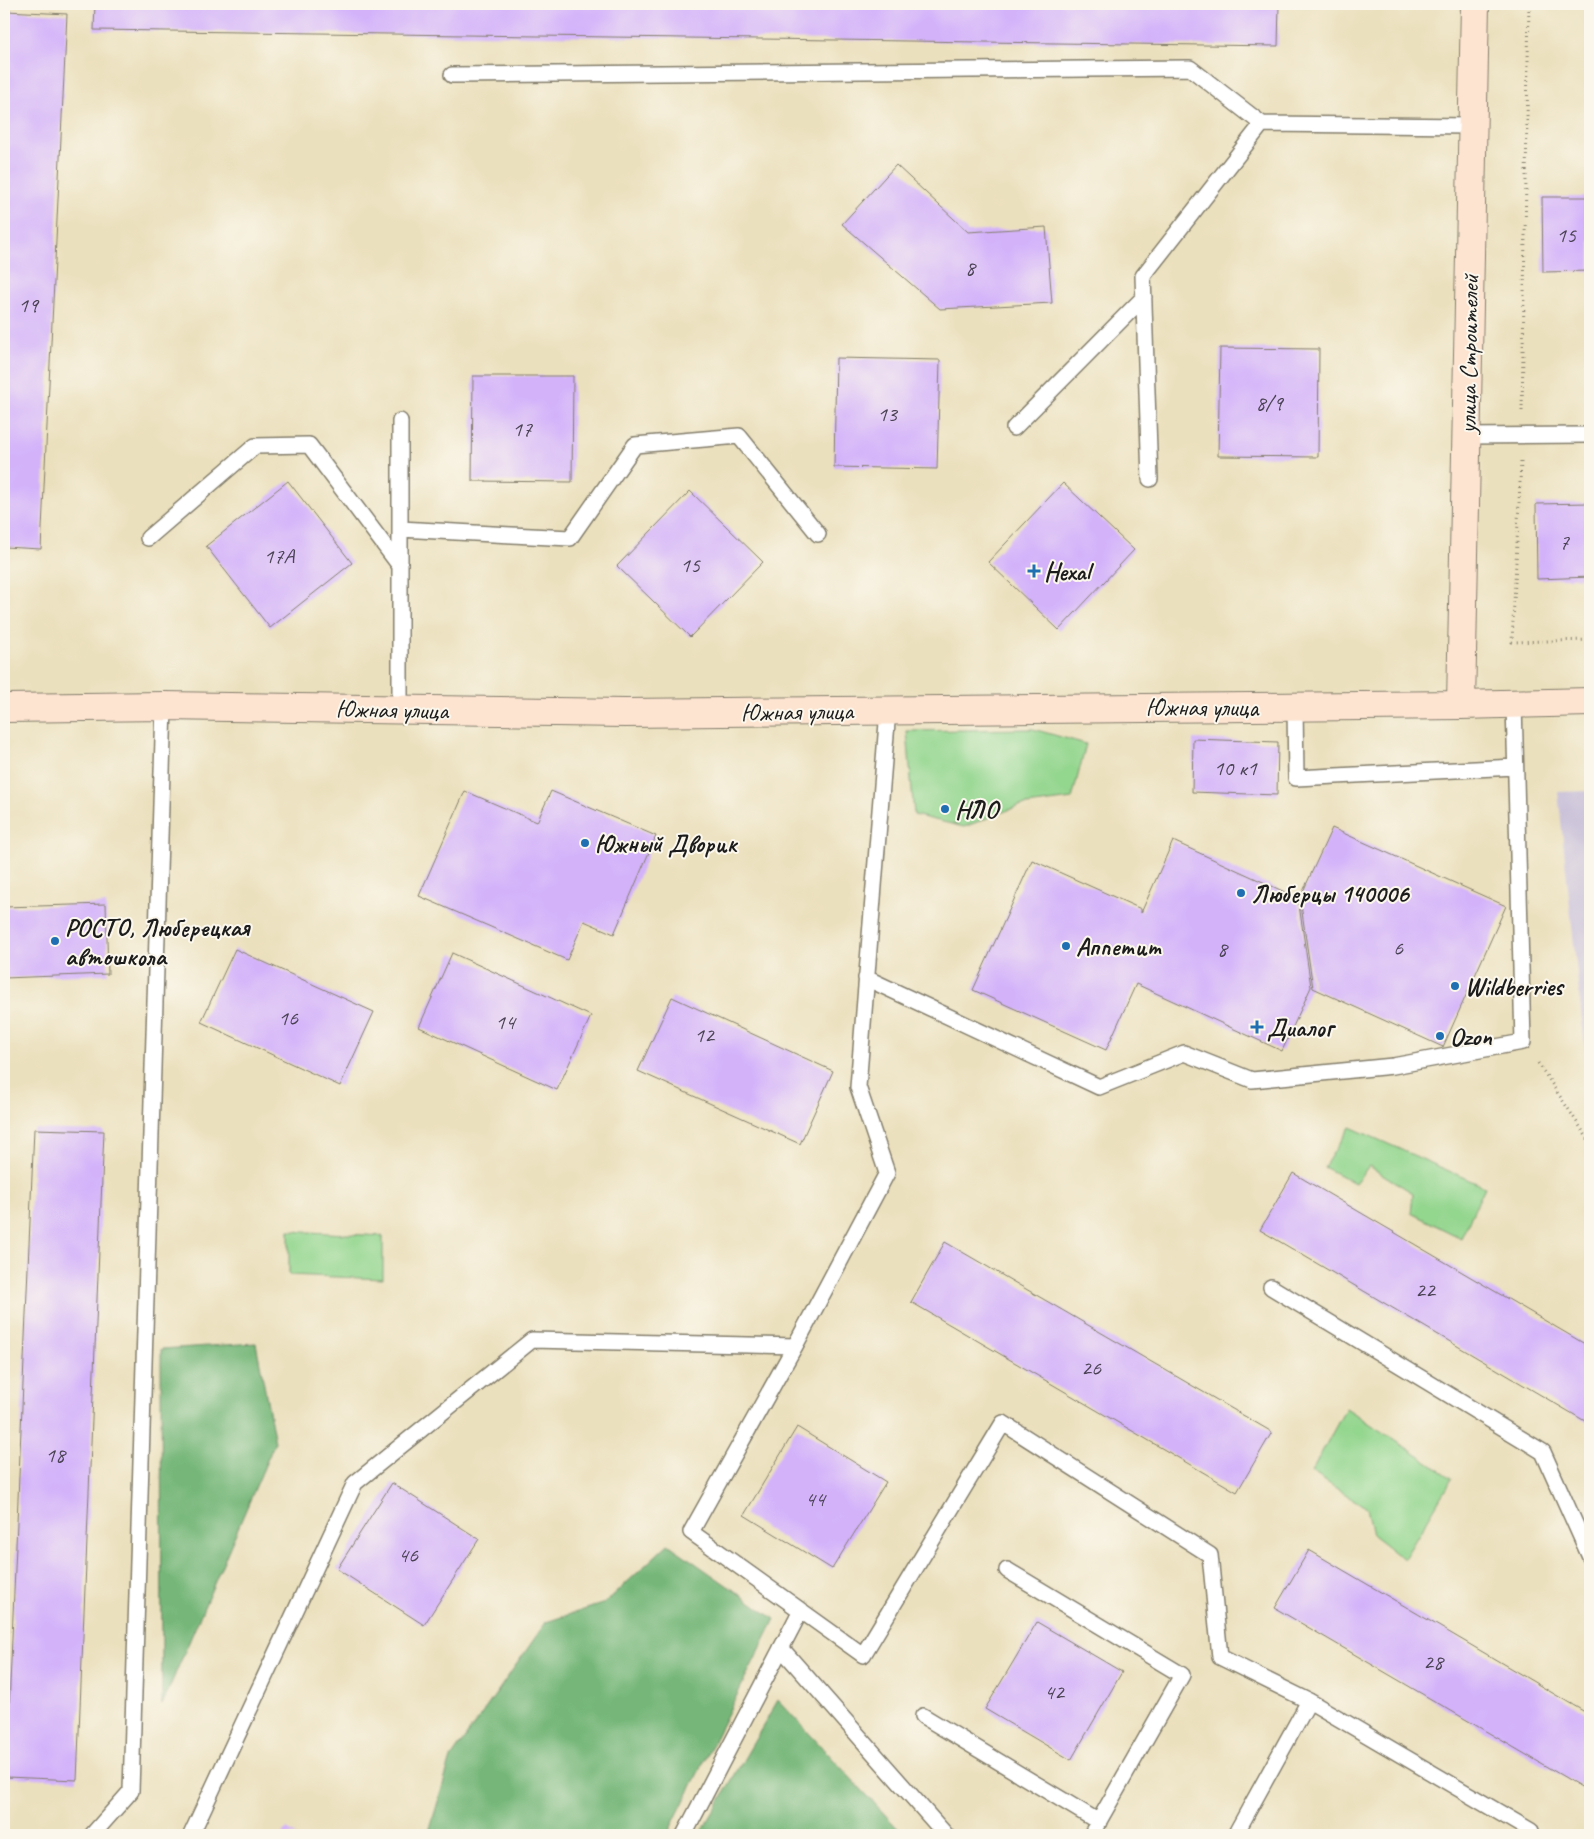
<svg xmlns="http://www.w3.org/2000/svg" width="1594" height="1839" font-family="Caveat,sans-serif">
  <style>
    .industrial { fill: #c8bfd8 }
    .green { fill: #93d68e; stroke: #587955 }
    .forest { fill: #76b779; stroke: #496a4a }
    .building { fill: #d3b2fa }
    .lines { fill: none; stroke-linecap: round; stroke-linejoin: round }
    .lane-casing { stroke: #847e6c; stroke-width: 18 }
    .secondary-casing { stroke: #847e6c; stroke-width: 30 }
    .path { stroke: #847e6c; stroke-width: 3; stroke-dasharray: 1 4; stroke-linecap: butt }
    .lane { stroke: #fff; stroke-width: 15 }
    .secondary { stroke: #fde4d1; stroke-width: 28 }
    .poi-dot { fill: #1f6fb2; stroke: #fbf7ec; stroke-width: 2 }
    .labels { text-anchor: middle; stroke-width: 4; stroke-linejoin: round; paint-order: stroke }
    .number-label { font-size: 22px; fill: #4a4254 }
    .street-label { font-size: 25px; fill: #1c1c1c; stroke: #fbf7ec }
    .poi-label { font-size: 25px; font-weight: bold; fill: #1c1c1c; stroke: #fbf7ec; text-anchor: start }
  </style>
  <rect width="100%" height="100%" fill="#fbf7ec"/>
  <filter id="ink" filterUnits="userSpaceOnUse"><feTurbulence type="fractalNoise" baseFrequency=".02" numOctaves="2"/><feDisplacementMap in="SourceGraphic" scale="10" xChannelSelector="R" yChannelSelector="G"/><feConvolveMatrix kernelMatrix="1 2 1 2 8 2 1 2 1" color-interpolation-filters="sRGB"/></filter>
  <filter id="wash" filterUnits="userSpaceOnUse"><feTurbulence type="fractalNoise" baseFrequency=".0096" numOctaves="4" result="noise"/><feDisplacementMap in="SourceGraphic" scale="20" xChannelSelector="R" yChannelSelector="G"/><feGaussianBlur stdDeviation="1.12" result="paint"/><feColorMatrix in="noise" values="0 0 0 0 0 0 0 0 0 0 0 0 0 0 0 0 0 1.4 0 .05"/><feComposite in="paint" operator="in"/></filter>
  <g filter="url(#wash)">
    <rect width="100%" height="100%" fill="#ebe0bd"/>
    <path class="industrial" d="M1590,791v306l-32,-305z"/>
    <path class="green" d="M1033,729l53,15 -14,55 -53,7 -55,21 -50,-12 -7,-84z
      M1350,1127l135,60 -24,51 -50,-25 2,-20 -44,-27 -14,17 -31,-16z
      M289,1231l94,5v43l-94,-4z
      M1346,1408l106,70 -48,81 -31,-24 -6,-27 -56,-36z"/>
    <path class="forest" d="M256,1343l19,99 -113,263 -1,-356z
      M668,1544l107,75 -108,216h-239l23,-77 95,-136 59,-19z
      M778,1700l126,135h-204z"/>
    <g id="blocks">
      <path class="building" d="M95,4h1184l-1,42 -1184,-16z
        M6,11l61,3 -26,535 -37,-2v-485z
        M896,165l72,67 78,-5 6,76 -112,6 -98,-85z
        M1542,197h48v74l-47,1z
        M1220,348l99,1 -1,108 -100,-1z
        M836,358l104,2 -3,109 -103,-2z
        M473,376h100l-1,106 -100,-1z
        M288,481l64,82 -82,65 -64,-82z
        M1063,483l71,67 -75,80 -71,-68z
        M690,491l73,71 -73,75 -73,-71z
        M1590,503v74l-53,2 -1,-75z
        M1193,739l85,3 -1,53 -85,-3z
        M465,791l72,31 14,-31 105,45 -42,98 -30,-13 -17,39 -148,-64z
        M1332,828l174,78 -63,141 -130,-59 -13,-90z
        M1173,841l125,57 13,89 -29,64 -146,-67 -30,66 -133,-60 59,-130 109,49v4z
        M106,904l2,70 -104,4v-71z
        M235,949l139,63 -34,74 -139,-64z
        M452,953l139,63 -34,74 -138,-63z
        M672,997l161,74 -33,73 -162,-73z
        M34,1129l70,2 -27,649 -71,-3z
        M1293,1173l297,174v77l-330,-194z
        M945,1242l327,190 -35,60 -326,-190z
        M797,1427l89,55 -54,87 -88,-54z
        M392,1483l87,56 -55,86 -87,-56z
        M1309,1550l281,165v77l-315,-184z
        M1037,1622l85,50 -51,88 -86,-51z
        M287,1829l9,6h-13z"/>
    </g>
  </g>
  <g filter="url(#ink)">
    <use href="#blocks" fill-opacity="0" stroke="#847e6c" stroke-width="1"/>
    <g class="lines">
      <defs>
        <path id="lane" d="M452,75l738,-7 72,56
          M1014,428l130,-131
          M1466,436l124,-1
          M1150,479l-7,-203 119,-152 210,2
          M400,529l170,9 65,-93 104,-9 79,98
          M148,538l107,-92 54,-1 91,121
          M1295,707l1,71 219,-11
          M400,709v-288
          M888,710l-30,377 29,86 -92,173 -104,186 172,123 140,-232 207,132 10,102 89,44 222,130 1,4
          M866,978l233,109 85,-34 68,27 141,-14 130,-24 -9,-338
          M1271,1287l272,165 47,105
          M1007,1570l175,105 -91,160
          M781,1648l165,187
          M923,1716l176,106
          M92,1835l39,-44 33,-1085
          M191,1835l164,-352 177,-143 263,6
          M684,1835l117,-225
          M1235,1835l74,-134"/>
        <path id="secondary" d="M1461,705l14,-701
          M4,708l160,-2 461,7 836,-8 129,-3"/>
      </defs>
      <use href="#lane" class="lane-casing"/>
      <use href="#secondary" class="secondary-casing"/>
      <path class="path" d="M1522,411l7,-407
        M1521,462l-9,180 78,-2
        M1538,1063l52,79"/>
      <use href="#lane" class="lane"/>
      <use href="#secondary" class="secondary"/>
    </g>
  </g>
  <g class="poi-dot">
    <path d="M1031.5 563.5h5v5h5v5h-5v5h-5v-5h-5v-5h5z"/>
    <circle cx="945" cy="809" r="5"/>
    <circle cx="585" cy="843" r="5"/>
    <circle cx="1241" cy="893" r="5"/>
    <circle cx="55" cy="941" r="5"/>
    <circle cx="1066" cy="946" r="5"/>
    <circle cx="1455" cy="986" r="5"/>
    <path d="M1254.5 1019.5h5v5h5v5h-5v5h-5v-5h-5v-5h5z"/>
    <circle cx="1440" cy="1036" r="5"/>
  </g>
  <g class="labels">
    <g class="number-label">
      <text x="1566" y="242">15</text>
      <text x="970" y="275">8</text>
      <text x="28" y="312">19</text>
      <text x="1269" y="410">8/9</text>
      <text x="887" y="421">13</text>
      <text x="522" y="436">17</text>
      <text x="1564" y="549">7</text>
      <text x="279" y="563">17А</text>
      <text x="690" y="572">15</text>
      <text x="1235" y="775">10 к1</text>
      <text x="1398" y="955">6</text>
      <text x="1222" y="956">8</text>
      <text x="288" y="1025">16</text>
      <text x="505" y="1029">14</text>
      <text x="704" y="1042">12</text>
      <text x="1425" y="1297">22</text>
      <text x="1091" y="1375">26</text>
      <text x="55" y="1462">18</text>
      <text x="815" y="1506">44</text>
      <text x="408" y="1562">46</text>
      <text x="1433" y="1669">28</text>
      <text x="1054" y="1699">42</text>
    </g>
    <g class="street-label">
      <text transform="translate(1468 354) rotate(-89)" y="9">улица Строителей</text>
      <text x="1202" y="716">Южная улица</text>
      <text transform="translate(392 709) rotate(1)" y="9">Южная улица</text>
      <text transform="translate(797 711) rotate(-1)" y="9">Южная улица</text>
    </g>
    <g class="poi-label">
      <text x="1044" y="580">Hexal</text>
      <text x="955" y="818">НЛО</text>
      <text x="595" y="852">Южный Дворик</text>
      <text x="1251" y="902">Люберцы 140006</text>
      <text x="65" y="936">РОСТО, Люберецкая<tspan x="65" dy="29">автошкола</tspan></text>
      <text x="1076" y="955">Аппетит</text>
      <text x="1465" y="995">Wildberries</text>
      <text x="1267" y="1036">Диалог</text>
      <text x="1450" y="1045">Ozon</text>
    </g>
  </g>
  <rect width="1594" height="1839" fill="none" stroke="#fbf7ec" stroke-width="20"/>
</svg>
